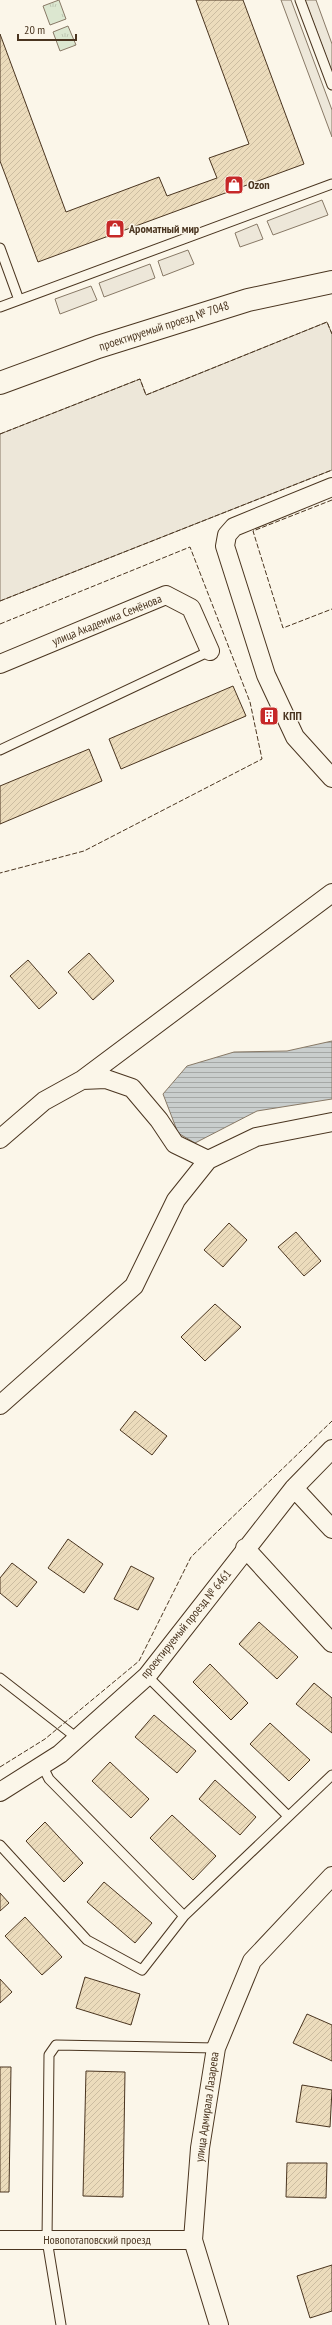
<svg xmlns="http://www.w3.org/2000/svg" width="332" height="2325" font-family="'PT Sans Narrow',sans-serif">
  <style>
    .grass { fill: url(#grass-tufts); stroke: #887966 }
    .parking { fill: #ede7d9; stroke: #887966 }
    .water { fill: url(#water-rules); stroke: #887966 }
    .building { fill: url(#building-hatch); stroke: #4a3520 }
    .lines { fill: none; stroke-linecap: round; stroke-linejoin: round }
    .lane-casing { stroke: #4a3520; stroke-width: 11 }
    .street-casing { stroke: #4a3520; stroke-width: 20 }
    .secondary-casing { stroke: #4a3520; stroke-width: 24 }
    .lane { stroke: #fbf6e9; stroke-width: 9 }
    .street { stroke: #fbf6e9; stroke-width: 18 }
    .secondary { stroke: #fbf6e9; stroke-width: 22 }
    .fence { stroke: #4a3520; stroke-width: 1; stroke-dasharray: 5 2; stroke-linecap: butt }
    .labels { text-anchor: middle; stroke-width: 3; stroke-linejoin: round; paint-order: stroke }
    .poi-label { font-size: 12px; font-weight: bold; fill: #4a3520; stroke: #fbf6e9; text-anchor: start }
    .street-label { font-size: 12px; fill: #4a3520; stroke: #fbf6e9 }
  </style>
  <defs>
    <pattern id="grass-tufts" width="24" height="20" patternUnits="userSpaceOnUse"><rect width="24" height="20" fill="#dce7d0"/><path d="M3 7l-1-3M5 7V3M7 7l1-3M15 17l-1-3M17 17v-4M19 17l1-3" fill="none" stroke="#bec7b2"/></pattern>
    <pattern id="water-rules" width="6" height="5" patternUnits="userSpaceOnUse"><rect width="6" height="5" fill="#c9cecd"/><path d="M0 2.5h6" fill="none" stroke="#a5a8a6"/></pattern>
    <pattern id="building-hatch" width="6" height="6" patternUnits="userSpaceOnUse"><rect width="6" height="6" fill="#ecdcbc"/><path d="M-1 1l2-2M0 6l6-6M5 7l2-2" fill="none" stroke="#ccbda1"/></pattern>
  </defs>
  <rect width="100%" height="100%" fill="#fbf6e9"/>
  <path class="grass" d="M59,0l7,19 -16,6 -7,-19z
    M68,26l8,19 -16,6 -7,-19z"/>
  <path class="parking" d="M281,0h10l41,110v27z
    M305,0h11l16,44v28z
    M322,200l6,15 -55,20 -6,-14z
    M257,224l6,15 -23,8 -5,-14z
    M188,250l6,14 -31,12 -5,-15z
    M150,264l5,14 -51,19 -5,-14z
    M91,286l6,14 -37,14 -5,-15z
    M327,322l5,12v136l-332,131v-167l140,-55 6,16z"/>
  <path class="water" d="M332,1041v58l-75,12 -62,32 -17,-10 -15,-39 24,-28 47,-14 53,-1z"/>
  <path class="building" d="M196,0h47l61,164 -266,98 -38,-101v-127l66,178 93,-35 8,19 50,-18 -8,-20 40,-14z
    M233,686l13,30 -125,53 -12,-30z
    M271,708l5,12 -9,4 -5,-13z
    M89,749l13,32 -102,43v-38z
    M89,953l25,28 -21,19 -25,-28z
    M28,960l29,33 -18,16 -29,-33z
    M229,1223l18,17 -24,27 -19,-17z
    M296,1232l25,29 -17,15 -26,-29z
    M215,1304l26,23 -36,34 -24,-24z
    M135,1411l32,25 -15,19 -32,-25z
    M68,1539l35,25 -19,29 -36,-25z
    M12,1563l25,19 -20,25 -17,-14v-15z
    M131,1566l23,12 -16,32 -24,-11z
    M259,1622l39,35 -21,22 -38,-35z
    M210,1664l38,39 -17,17 -38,-38z
    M314,1683l18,15v35l-36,-29z
    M154,1715l42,36 -19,22 -42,-36z
    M270,1723l40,37 -21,21 -39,-37z
    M110,1762l39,37 -18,19 -39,-37z
    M215,1780l41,37 -16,18 -41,-36z
    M172,1815l44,41 -23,24 -43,-42z
    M45,1822l38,41 -19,19 -38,-41z
    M104,1882l48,41 -17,20 -48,-41z
    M0,1893l9,10 -9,8z
    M25,1917l37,40 -20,18 -37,-39z
    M85,1977l55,17 -9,31 -55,-17z
    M0,1979l12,13 -12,11z
    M307,2014l25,11v36l-39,-18z
    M0,2067h11l-2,125h-9z
    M86,2071l39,1 -2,125 -40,-1z
    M302,2085l30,5 -2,37 -34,-5z
    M287,2163h40l-1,35 -40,-1z
    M332,2265v46l-22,7 -13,-42z"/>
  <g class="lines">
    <defs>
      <path id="lane" d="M300,0l32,85
        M0,248l19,52
        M0,307l332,-123
        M0,750l210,-99
        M147,1676l141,140
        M0,1678l77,60
        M42,1765l7,14 135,137
        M0,1845l87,95 55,30 42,-54 148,-141
        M61,2325l-14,-85 2,-185 7,-10 160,3"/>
      <path id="street" d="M332,487l-98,40 -7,8 -2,11 41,129 29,62 37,41
        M0,664l166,-69 25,13 19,43
        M82,1080l250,-187
        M0,1139l44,-38 38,-21 24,-1 26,9 27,32 16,24 33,16 48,-23 76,-15
        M0,1405l134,-119 42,-86 32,-40
        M294,1488l38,41
        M245,1548l87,95
        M0,1792l60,-38 87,-78 147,-188 38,-39
        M0,2240h193
        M219,2325l-26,-85 7,-92 16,-100 36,-87 80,-85"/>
      <path id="secondary" d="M0,383l98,-36 150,-47 84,-18"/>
    </defs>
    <use href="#lane" class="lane-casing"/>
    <use href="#street" class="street-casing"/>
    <use href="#secondary" class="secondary-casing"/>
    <use href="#lane" class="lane"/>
    <use href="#street" class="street"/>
    <use href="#secondary" class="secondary"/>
    <path class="fence" d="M0,434l140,-55 6,16 181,-73 5,12
      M332,500l-79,31 30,97 49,-19
      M0,601l332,-131
      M0,624l190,-77 60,155 12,57 -178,92 -84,22
      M0,1767l45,-28 94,-78 52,-104 141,-136"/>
  </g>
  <defs>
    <symbol id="shop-square" viewBox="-11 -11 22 22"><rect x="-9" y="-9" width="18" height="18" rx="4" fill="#c62828" stroke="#fbf6e9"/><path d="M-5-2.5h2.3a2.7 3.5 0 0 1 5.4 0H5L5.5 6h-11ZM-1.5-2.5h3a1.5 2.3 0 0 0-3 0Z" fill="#fff"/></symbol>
    <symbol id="building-square" viewBox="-11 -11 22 22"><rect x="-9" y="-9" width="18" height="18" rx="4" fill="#c62828" stroke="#fbf6e9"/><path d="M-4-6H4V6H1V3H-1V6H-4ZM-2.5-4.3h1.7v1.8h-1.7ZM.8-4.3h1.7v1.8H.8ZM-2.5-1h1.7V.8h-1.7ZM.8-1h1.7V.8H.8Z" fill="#fff"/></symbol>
  </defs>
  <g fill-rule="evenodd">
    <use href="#shop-square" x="223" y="174" width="22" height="22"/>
    <use href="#shop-square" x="104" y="218" width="22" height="22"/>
    <use href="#building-square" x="258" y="705" width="22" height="22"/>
  </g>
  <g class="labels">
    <g class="poi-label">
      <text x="248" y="189">Ozon</text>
      <text x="129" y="233">Ароматный мир</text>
      <text x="283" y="720">КПП</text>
    </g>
    <g class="street-label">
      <text transform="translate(164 326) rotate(-18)" y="4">проектируемый проезд № 7048</text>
      <text transform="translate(107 620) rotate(-22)" y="4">улица Академика Семёнова</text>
      <text transform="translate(186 1624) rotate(-51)" y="4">проектируемый проезд № 6461</text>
      <text transform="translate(207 2107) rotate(-82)" y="4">улица Адмирала Лазарева</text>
      <text x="97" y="2244">Новопотаповский проезд</text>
    </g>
  </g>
  <path d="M18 34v6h58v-6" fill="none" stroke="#4a3520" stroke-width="2"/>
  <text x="24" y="34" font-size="12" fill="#4a3520" stroke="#fbf6e9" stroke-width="3" paint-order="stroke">20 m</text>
</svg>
